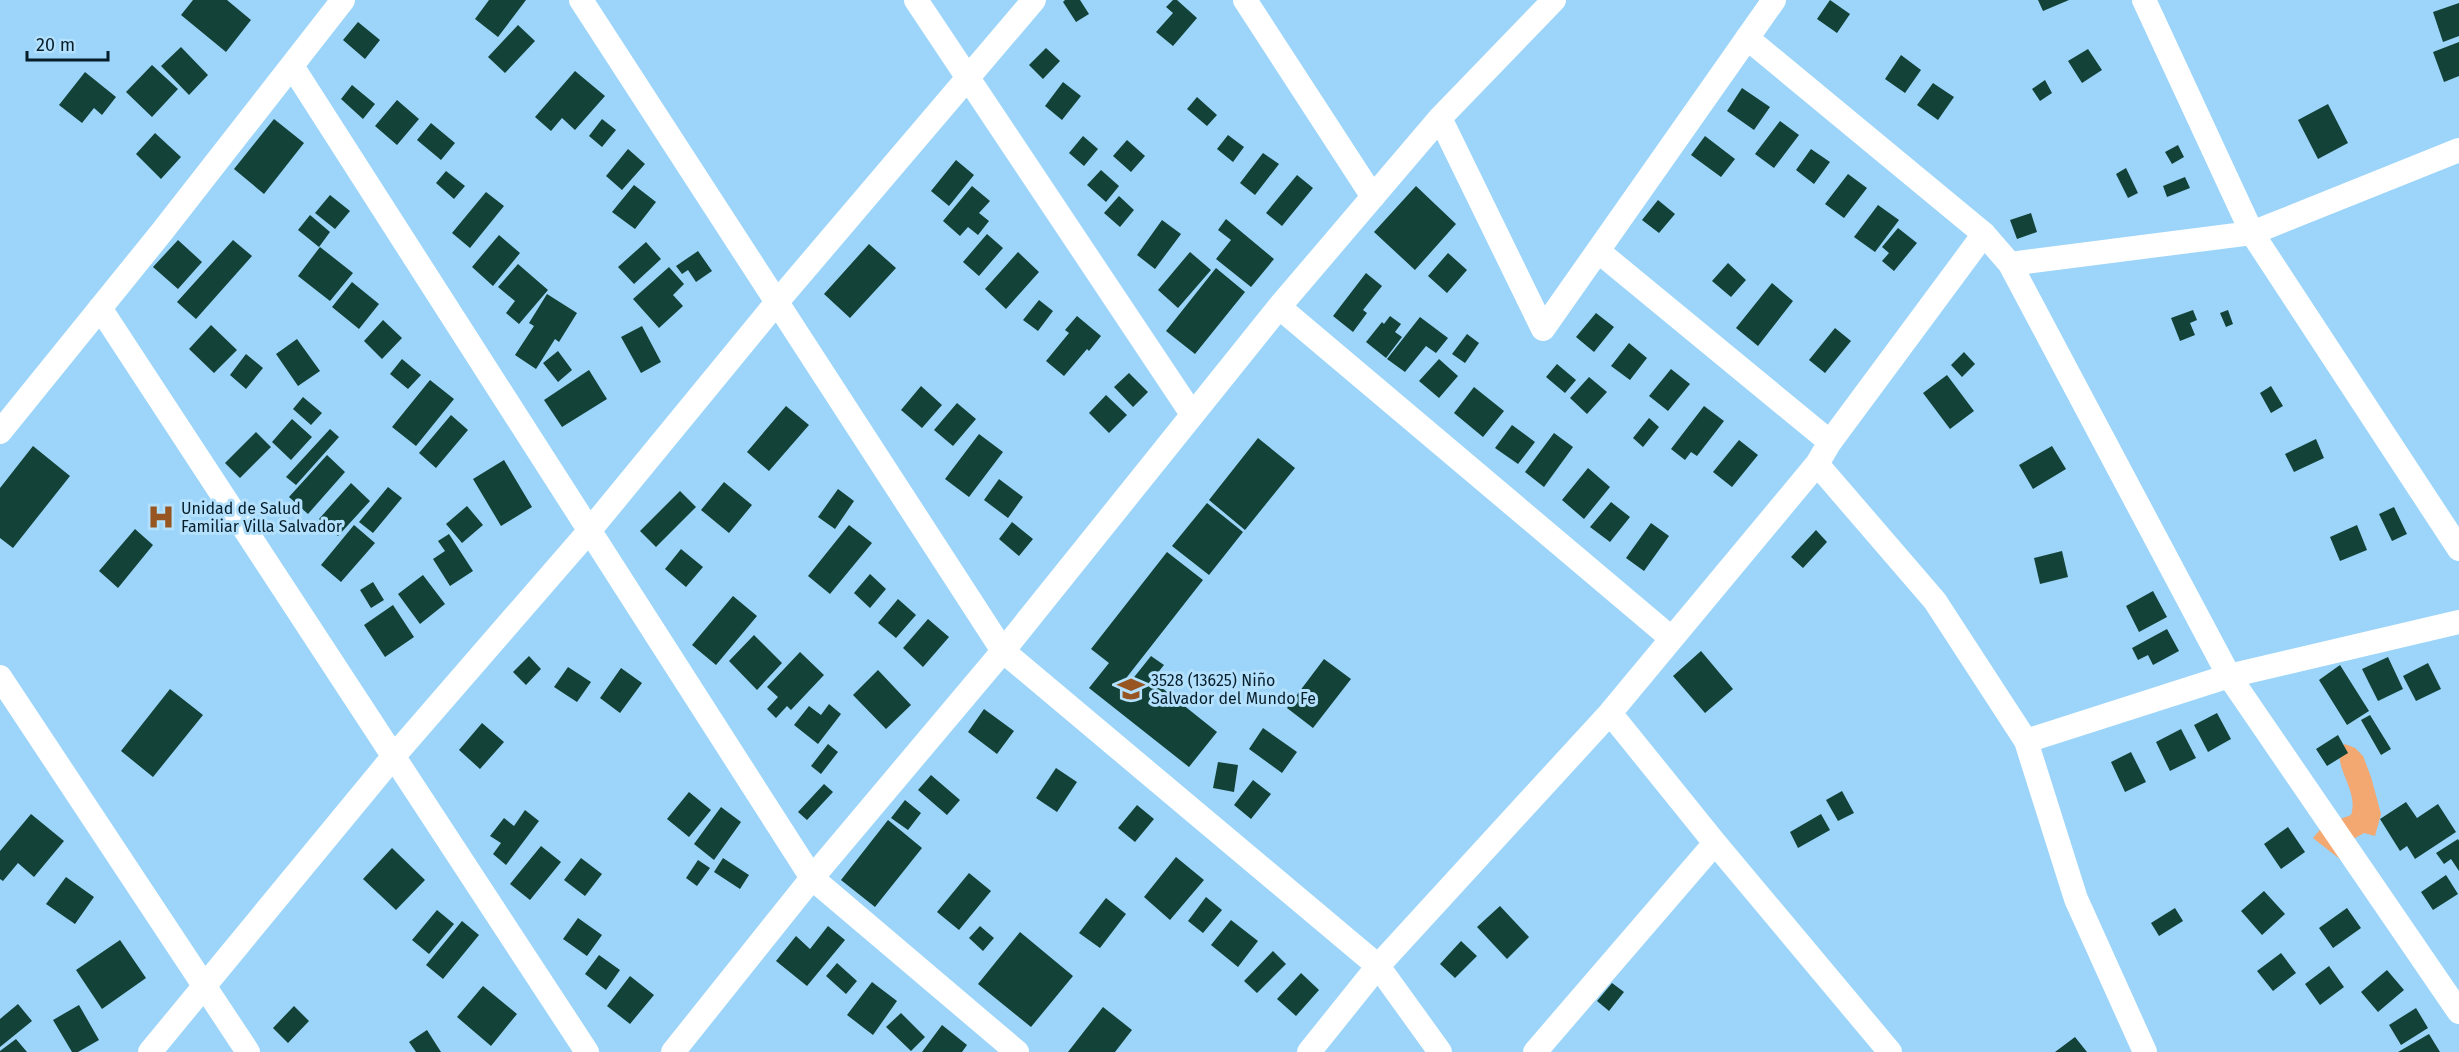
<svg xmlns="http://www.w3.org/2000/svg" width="2459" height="1052" font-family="'Fira Sans',sans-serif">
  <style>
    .green { fill: #f3a771 }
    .building { fill: #124238 }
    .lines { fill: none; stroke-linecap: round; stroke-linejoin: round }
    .street { stroke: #fff; stroke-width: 24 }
    .labels { text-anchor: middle; stroke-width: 6; stroke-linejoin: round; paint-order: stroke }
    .poi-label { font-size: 16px; fill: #061d2a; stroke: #b3e1fd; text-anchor: start }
  </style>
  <rect width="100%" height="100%" fill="#9cd5f9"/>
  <path class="green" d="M2345,744l10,4 8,8 8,21 10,37 -6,22 -11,-3 -9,5 -5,29 -37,-29 11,-13 27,-10c8,-24 -16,-44 -11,-68z"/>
  <path class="building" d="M193,0h34l24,20 -25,32 -45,-37z
    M489,0h37l-28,37 -23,-18z
    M1065,0h15l9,14 -13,8 -13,-20z
    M1173,0h4l20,18 -24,28 -17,-14 17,-19 -7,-6z
    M1830,0l20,14 -13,19 -20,-14z
    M2038,0h31l-26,11z
    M2459,3v33l-16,6 -10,-30z
    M358,22l22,18 -15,19 -22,-19z
    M518,25l17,16 -30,32 -17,-16z
    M2459,42v34l-15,6 -11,-30z
    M181,47l27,28 -19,20 -28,-29z
    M1046,48l14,13 -17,18 -14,-14z
    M2088,49l14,21 -20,13 -14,-22z
    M1901,55l20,15 -16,23 -20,-14z
    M152,65l26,24 -26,28 -26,-25z
    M575,71l30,25 -30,34 -13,-12 -11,13 -16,-14z
    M85,72l31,25 -14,18 -8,-7 -12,15 -23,-18z
    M2045,80l7,13 -12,8 -8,-12z
    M1063,82l18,14 -19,24 -17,-14z
    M1933,83l21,14 -16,23 -21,-15z
    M352,85l23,19 -12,15 -22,-20z
    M1742,88l28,19 -16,23 -27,-19z
    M1197,97l20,18 -10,11 -20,-17z
    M397,100l22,19 -22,26 -22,-19z
    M2328,104l20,39 -30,16 -20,-39z
    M274,119l30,24 -40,51 -30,-25z
    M602,119l14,11 -14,17 -13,-11z
    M1780,121l19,14 -25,33 -19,-14z
    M431,123l24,20 -14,17 -24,-20z
    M155,133l26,24 -20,22 -25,-25z
    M1228,135l16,12 -11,15 -16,-13z
    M1083,136l15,13 -14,17 -15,-13z
    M1705,136l30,23 -14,18 -30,-22z
    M1127,140l18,16 -14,16 -18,-16z
    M2178,145l6,12 -12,7 -7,-12z
    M628,149l17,15 -23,26 -16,-14z
    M1811,149l19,13 -16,22 -18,-14z
    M1263,153l16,11 -24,31 -15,-12z
    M956,160l18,15 -25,31 -18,-15z
    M2126,168l12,25 -10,5 -12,-24z
    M1101,170l18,16 -13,16 -19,-17z
    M446,171l19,15 -11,13 -18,-16z
    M1848,174l19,14 -23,30 -19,-14z
    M1297,175l16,13 -31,38 -16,-13z
    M2185,177l5,11 -23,9 -4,-11z
    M634,185l22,17 -21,27 -23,-17z
    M972,186l18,15 -11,12 10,8 -11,14 -10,-8 -8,9 -17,-15z
    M1416,186l40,38 -41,46 -41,-38z
    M486,192l18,14 -34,42 -18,-15z
    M330,195l20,16 -15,18 -20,-16z
    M1119,196l15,14 -14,17 -16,-14z
    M1658,200l17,14 -16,19 -17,-13z
    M1878,205l21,15 -24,32 -21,-15z
    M2031,213l6,19 -20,7 -7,-19z
    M310,215l20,17 -11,15 -21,-17z
    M1226,219l48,40 -23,28 -35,-28 15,-19 -13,-10z
    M1162,220l19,14 -26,35 -18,-14z
    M1898,228l19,15 -23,28 -12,-10 7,-8 -7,-6z
    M987,234l16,14 -24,28 -16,-14z
    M499,235l21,18 -27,33 -21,-19z
    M178,240l24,22 -24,27 -25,-22z
    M233,240l19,16 -56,63 -19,-17z
    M646,242l15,17 -27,25 -16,-17z
    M869,244l27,24 -46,50 -26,-24z
    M320,247l33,26 -23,28 -32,-25z
    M698,251l14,20 -16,11 -8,-12 -6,4 -6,-8z
    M1018,252l21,20 -33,37 -21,-20z
    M1190,252l21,18 -33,38 -20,-18z
    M1448,253l19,17 -20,23 -19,-17z
    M1728,263l18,17 -15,17 -19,-16z
    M518,264l30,26 -29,34 -13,-11 9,-12 -17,-14z
    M669,267l15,17 -11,11 10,11 -24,22 -26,-29z
    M1216,268l29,24 -50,62 -29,-23z
    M1366,273l16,13 -19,24 4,3 -14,19 -20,-16z
    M352,282l27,22 -20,25 -27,-22z
    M1772,283l21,18 -35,45 -22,-18z
    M547,294l30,19 -18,29 -4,-3 -19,30 -21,-14 19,-29 -5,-3z
    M1039,300l14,11 -15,20 -15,-11z
    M2193,310l4,10 -7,3 5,12 -15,6 -9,-23z
    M2228,310l5,14 -7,3 -6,-14z
    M1596,313l18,14 -20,25 -18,-15z
    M1077,316l24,20 -12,15 -2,-2 -23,27 -18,-15 23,-28 -4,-3z
    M1390,316l11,8 -6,8 7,5 -16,21 -20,-16 16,-20 2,2z
    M1420,317l28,21 -12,15 -10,-7 -21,26 -18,-13z
    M383,320l19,18 -20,21 -18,-18z
    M211,325l26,25 -23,23 -25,-24z
    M642,326l19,36 -20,11 -20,-36z
    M1835,328l16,13 -26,32 -16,-13z
    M1467,334l12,9 -14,20 -13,-9z
    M297,339l23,32 -22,15 -22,-32z
    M1629,343l18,15 -17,22 -19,-14z
    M558,351l14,19 -14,12 -15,-19z
    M1964,352l11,12 -13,13 -11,-12z
    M246,354l17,14 -17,21 -16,-14z
    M402,359l19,16 -13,14 -18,-15z
    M1439,359l19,17 -19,22 -20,-17z
    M1557,364l19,16 -11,13 -19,-16z
    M1671,369l19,15 -22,27 -19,-15z
    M589,370l18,29 -45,28 -18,-27z
    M1129,373l19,19 -15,15 -19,-20z
    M1947,375l27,36 -24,18 -27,-36z
    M1589,377l18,15 -20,22 -17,-16z
    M430,380l24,19 -38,47 -24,-19z
    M921,386l21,19 -20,23 -21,-18z
    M2271,386l12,20 -12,7 -11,-20z
    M1474,387l30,24 -21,26 -29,-24z
    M1106,395l21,20 -18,18 -20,-20z
    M303,397l19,16 -11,12 -18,-16z
    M957,403l19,16 -23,27 -19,-16z
    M786,406l23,19 -40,46 -22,-19z
    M1704,406l20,15 -27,35 -6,-4 -6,8 -14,-11z
    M451,415l17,15 -32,38 -17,-15z
    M1649,418l10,9 -16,20 -10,-9z
    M292,419l20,18 -21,23 -19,-18z
    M1512,425l23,17 -17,22 -23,-16z
    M330,429l9,8 -43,48 -10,-8z
    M256,432l15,15 -31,31 -15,-15z
    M1554,433l19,14 -29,40 -19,-15z
    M979,434l24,18 -34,45 -24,-18z
    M1258,438l37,30 -50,62 -36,-30z
    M2316,439l8,19 -30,14 -9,-18z
    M1739,440l19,15 -26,32 -19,-15z
    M33,446l37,30 -57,72 -13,-10v-50z
    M2052,446l14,23 -33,20 -14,-24z
    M327,455l18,17 -37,42 -19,-17z
    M504,460l28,47 -31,19 -28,-47z
    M1588,468l22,19 -26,32 -22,-19z
    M999,479l24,18 -15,21 -24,-18z
    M724,482l28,23 -23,28 -28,-23z
    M351,483l19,18 -32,35 -19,-17z
    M388,487l14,11 -29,35 -14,-11z
    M838,489l16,12 -19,28 -17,-12z
    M680,491l16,16 -40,40 -16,-16z
    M1611,502l19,15 -20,25 -20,-15z
    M1207,503l36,29 -34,43 -37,-29z
    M467,506l16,19 -21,18 -16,-19z
    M2394,507l13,27 -15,7 -13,-27z
    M1012,522l21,17 -14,17 -20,-17z
    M1651,523l18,13 -25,35 -18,-13z
    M354,525l21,18 -34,39 -20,-17z
    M849,525l23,18 -42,51 -22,-18z
    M2357,525l10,25 -27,11 -10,-24z
    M135,529l18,16 -35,43 -19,-17z
    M1816,530l11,12 -24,26 -12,-11z
    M449,534l24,37 -23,15 -17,-27 12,-8 -7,-10z
    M681,549l22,18 -17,20 -21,-18z
    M2062,551l6,26 -28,7 -6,-26z
    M1167,552l36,28 -76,97 4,4 20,-25 13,9 -12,15 65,52 -28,35 -100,-79 20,-25 -18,-14z
    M870,574l16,15 -16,19 -16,-15z
    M423,575l22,29 -25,20 -22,-30z
    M373,582l11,18 -13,8 -11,-18z
    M2153,591l14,26 -28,15 -13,-26z
    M733,596l24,20 -41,49 -24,-20z
    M898,599l18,16 -20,23 -18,-15z
    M393,605l21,32 -29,20 -21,-32z
    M928,619l21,18 -26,30 -20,-19z
    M2167,629l12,22 -26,14 -5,-10 -10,5 -6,-12z
    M754,635l28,28 -25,27 -28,-29z
    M1701,651l32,38 -28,24 -32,-37z
    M800,652l24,23 -33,35 -4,-4 -11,12 -9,-9 11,-12 -11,-10z
    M529,656l12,13 -15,16 -13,-13z
    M2388,657l15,32 -25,12 -16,-32z
    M1324,659l27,20 -38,49 -26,-20z
    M2428,663l13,26 -25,12 -13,-25z
    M2340,665l29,46 -22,14 -28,-45z
    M568,667l23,15 -14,20 -23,-15z
    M621,668l21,15 -22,30 -20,-15z
    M878,670l33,35 -25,24 -33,-34z
    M170,689l33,26 -50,62 -32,-26z
    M829,704l12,10 -23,30 -24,-19 15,-19 12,9z
    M984,709l30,22 -17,23 -29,-22z
    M2217,713l14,26 -23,13 -14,-27z
    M2370,715l21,34 -10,6 -20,-35z
    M482,723l22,19 -24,27 -21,-19z
    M1263,728l34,24 -15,21 -33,-24z
    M2181,729l15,29 -26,13 -14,-29z
    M2338,735l10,18 -21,13 -11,-17z
    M828,744l10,8 -17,22 -10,-8z
    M2131,752l15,30 -21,10 -14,-30z
    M1218,762l20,3 -4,27 -21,-4z
    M1056,768l21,14 -20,30 -21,-14z
    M931,775l29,25 -13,15 -29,-25z
    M1253,780l18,14 -20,25 -17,-14z
    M824,784l9,8 -26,28 -9,-8z
    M1842,791l12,22 -16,8 -12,-21z
    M689,792l22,18 -22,27 -22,-18z
    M905,800l16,13 -13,17 -17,-12z
    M2406,802l11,16 21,-14 18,28 -41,27 -8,-13 -7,5 -20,-32z
    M1137,805l17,14 -19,23 -17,-14z
    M721,807l20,15 -27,38 -20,-16z
    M525,810l14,11 -33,44 -13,-11 8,-11 -11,-7 14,-18 10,8z
    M31,814l33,27 -30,36 -16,-14 -15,18 -3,-2v-28z
    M1821,814l9,16 -32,18 -8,-16z
    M888,820l34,28 -47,59 -34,-27z
    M2288,827l17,25 -24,17 -17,-25z
    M2458,839l1,2v30l-8,-12 -7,5 -8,-11z
    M541,846l20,16 -31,38 -20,-16z
    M392,848l33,32 -29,30 -33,-31z
    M1176,857l28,23 -34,40 -26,-23z
    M581,858l21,16 -17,22 -21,-16z
    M723,858l26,17 -9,14 -26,-17z
    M698,860l12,8 -13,18 -11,-8z
    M969,873l22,18 -32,39 -22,-18z
    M2446,875l12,19 -25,16 -12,-18z
    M66,877l28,20 -19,27 -29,-20z
    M2264,891l21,23 -23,21 -21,-24z
    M1206,897l16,13 -19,23 -15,-12z
    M1106,898l20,16 -26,34 -21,-15z
    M1500,906l29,31 -22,22 -30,-32z
    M2175,908l8,13 -24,15 -8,-13z
    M2347,908l14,20 -28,20 -14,-20z
    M437,910l17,14 -25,30 -17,-14z
    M578,918l24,17 -15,21 -24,-17z
    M1231,920l27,21 -20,26 -27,-22z
    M462,921l17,14 -36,44 -17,-14z
    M828,926l17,14 -38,46 -31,-25 20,-25 14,13z
    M980,926l14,12 -11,13 -14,-13z
    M1020,932l53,44 -42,51 -53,-43z
    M120,940l26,38 -44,31 -26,-39z
    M1461,941l16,15 -22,22 -15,-14z
    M1273,951l13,13 -29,29 -13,-12z
    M2281,953l15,20 -23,18 -16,-20z
    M599,955l21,15 -14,20 -21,-16z
    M837,963l20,18 -11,13 -20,-18z
    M2329,966l15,21 -24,18 -15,-21z
    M2387,970l17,20 -26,22 -17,-20z
    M1301,973l18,17 -23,26 -19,-17z
    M630,976l24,19 -24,29 -23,-18z
    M872,982l25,19 -24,34 -26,-20z
    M1612,983l12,9 -15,19 -12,-10z
    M483,986l34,28 -26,32 -34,-29z
    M18,1004l14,17 -32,26v-28z
    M79,1005l20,35 -21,12h-6l-19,-32z
    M294,1006l15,15 -21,22 -15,-15z
    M1103,1007l29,23 -17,22h-47z
    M2416,1008l12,20 -27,17 -12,-20z
    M901,1013l24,24 -14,14 -25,-24z
    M942,1025l25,20 -5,7h-40z
    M427,1030l14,22h-25l-7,-10z
    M2429,1034l11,18h-42z
    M2075,1037l12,15h-32z
    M16,1039l11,13h-27v-1z"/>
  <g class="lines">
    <path class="street" d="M581,0l422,651 375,315 62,86
      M916,0l276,414
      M1245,0l128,197
      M2144,0l108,233 207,316
      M1747,38l237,196 26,30 219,412 230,336
      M292,66l520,812 205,174
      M1440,118l103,211 231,-329
      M1598,251l232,191
      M2010,264l242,-31 207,-83
      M1279,307l392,331
      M100,308l487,744
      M0,432l161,-199 182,-233
      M1817,464l118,137 91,140 50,158 69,153
      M0,677l248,375
      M1610,713l105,130 175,209
      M2026,741l203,-65 230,-54
      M150,1052l243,-295 197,-227 187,-228 257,-302
      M673,1052l139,-174 191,-227 276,-344 161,-189 114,-118
      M1309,1052l69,-86 232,-253 207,-249 13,-22 154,-208
      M1535,1052l180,-209"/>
  </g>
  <defs>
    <symbol id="hospital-bare" viewBox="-9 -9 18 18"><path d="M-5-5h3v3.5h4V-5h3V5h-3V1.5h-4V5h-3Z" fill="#975621" stroke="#b3e1fd" stroke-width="2.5" paint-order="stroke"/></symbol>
    <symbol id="school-bare" viewBox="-9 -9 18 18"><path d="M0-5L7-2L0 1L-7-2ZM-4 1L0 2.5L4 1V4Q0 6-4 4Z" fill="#975621" stroke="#b3e1fd" stroke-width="2.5" paint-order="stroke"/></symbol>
  </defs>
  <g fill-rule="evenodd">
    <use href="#hospital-bare" x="142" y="498" width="38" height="38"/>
    <use href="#school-bare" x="1112" y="670" width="38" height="38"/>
  </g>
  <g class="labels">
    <g class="poi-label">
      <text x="181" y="514">Unidad de Salud<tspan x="181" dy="18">Familiar Villa Salvador</tspan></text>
      <text x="1151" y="686">3528 (13625) Niño<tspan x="1151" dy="18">Salvador del Mundo Fe</tspan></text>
    </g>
  </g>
  <path d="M27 51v9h81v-9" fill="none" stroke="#061d2a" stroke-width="3"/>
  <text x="36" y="51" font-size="18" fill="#061d2a" stroke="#b3e1fd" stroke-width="4.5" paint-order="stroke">20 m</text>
</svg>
